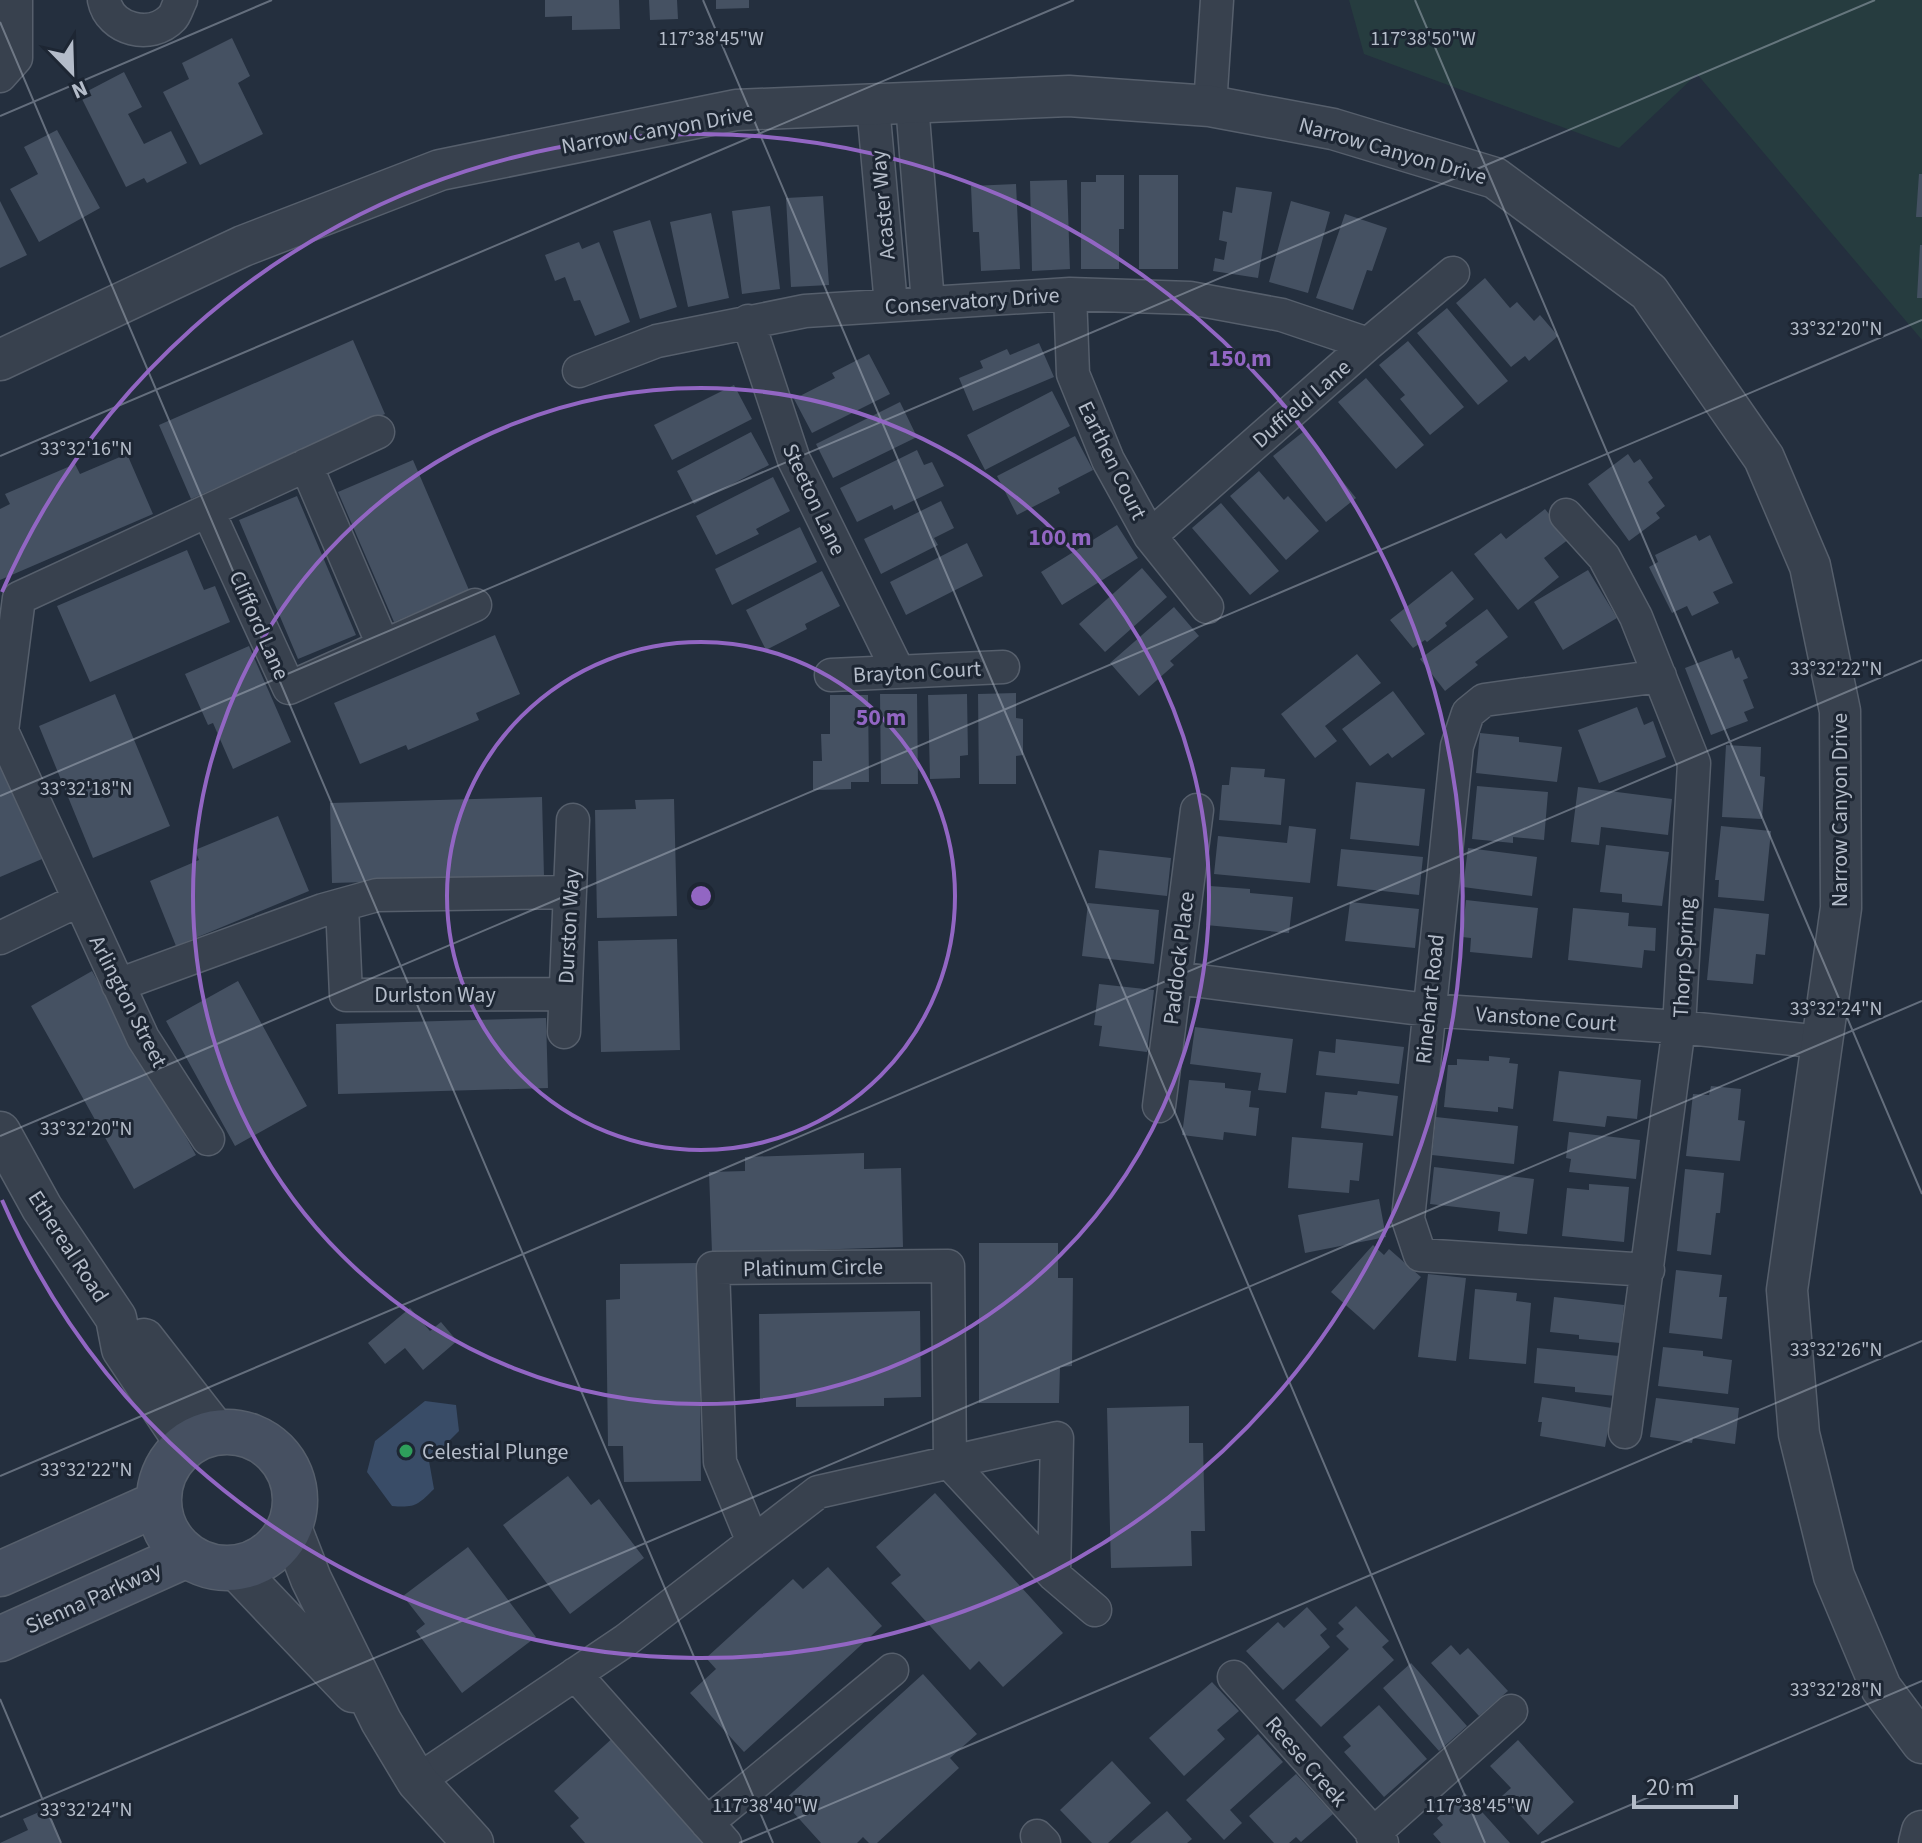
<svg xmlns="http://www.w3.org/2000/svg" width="1922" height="1843" font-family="'Source Sans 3',sans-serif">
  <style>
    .green { fill: #263c3f }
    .water { fill: #394c67 }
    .building { fill: #455162 }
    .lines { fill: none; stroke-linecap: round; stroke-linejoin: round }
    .minor-casing { stroke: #565f6c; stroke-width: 35 }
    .tertiary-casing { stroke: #565f6c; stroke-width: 43 }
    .secondary-casing { stroke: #565f6c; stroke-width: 47 }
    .minor { stroke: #38414e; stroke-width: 32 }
    .tertiary { stroke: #38414e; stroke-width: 40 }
    .secondary { stroke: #465061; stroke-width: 44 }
    .ticks { fill: none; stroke: #b4bcc9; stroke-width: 2; stroke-opacity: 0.45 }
    .ring { fill: none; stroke: #9266c3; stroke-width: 4 }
    .leisure-dot { fill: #2e9e5b; stroke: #1d2633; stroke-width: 3 }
    .labels { text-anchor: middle; stroke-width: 6; stroke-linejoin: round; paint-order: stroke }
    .street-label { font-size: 22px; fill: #b4bcc9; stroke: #1d2633 }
    .poi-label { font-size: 22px; fill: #b4bcc9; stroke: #1d2633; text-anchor: start }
    .ticks-label { font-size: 20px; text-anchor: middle; fill: #b4bcc9; stroke: #1d2633; stroke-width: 6; stroke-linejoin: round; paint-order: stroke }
    .centre { fill: #9266c3; stroke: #1d2633; stroke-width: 4 }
    .ring-label { font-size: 24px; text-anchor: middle; font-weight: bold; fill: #9266c3; stroke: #1d2633; stroke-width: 6; stroke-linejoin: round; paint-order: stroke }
  </style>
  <rect width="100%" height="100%" fill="#242f3e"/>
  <path class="green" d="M1349,0h573v340l-225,-266 -78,74 -255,-94z"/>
  <path class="water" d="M425,1401l31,4 3,26 -30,30 5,28c-16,16 -19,19 -42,17l-25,-34 8,-31z"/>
  <path class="building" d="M545,0h74l1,29 -48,1v-14l-27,1z
    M649,0h28l1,19 -28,1z
    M716,0h33v8l-33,1z
    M232,38l18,38 -12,7 25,51 -63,31 -37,-73 26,-13 -7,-16z
    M124,72l18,35 -14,7 16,30 27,-13 16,32 -40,20 -3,-5 -18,9 -46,-92z
    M57,130l43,78 -61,34 -29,-53 28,-15 -14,-27z
    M1919,174h3v43h-6z
    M1096,175h28v54h-5v40h-38v-87h15z
    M1139,175h39v94h-39z
    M1067,180l3,89 -38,2 -2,-90z
    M1016,184l4,85 -39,2 -2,-39h-6l-2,-46z
    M1236,187l36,5 -14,86 -45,-7 2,-13 9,2 3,-18 -8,-2 4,-29 9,2z
    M823,196l6,89 -38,2 -5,-89z
    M0,201l27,54 -27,13z
    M1291,201l39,11 -22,81 -39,-11z
    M770,206l10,83 -38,5 -10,-83z
    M711,213l18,85 -41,9 -18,-85z
    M1345,214l42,14 -15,43 -5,-1 -14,40 -37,-12z
    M650,220l27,87 -37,12 -27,-88z
    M579,242l3,7 17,-7 31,80 -35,14 -15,-36 -6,1 -9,-24 -10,4 -10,-26z
    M1920,245h2v53h-5z
    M1485,278l25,30 7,-6 17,19 6,-6 18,21 -29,25 -4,-5 -14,11 -55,-64z
    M1447,308l61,73 -30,24 -61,-72z
    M353,340l32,74 -194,85 -32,-74z
    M1408,341l56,66 -34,28 -30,-36 5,-4 -26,-30z
    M1039,343l15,34 -81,34 -14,-33 24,-10 -3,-7 27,-12 3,6z
    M869,354l21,40 -78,39 -18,-34 41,-21 -3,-5z
    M1366,378l58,67 -28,24 -58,-67z
    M734,385l18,34 -80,41 -18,-35z
    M1052,391l18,35 -85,44 -18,-35z
    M900,402l17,35 -84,41 -17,-34z
    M751,432l18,33 -75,39 -17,-33z
    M1303,432l53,66 -30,24 -53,-66z
    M1075,436l18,34 -35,18 2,5 -43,22 -20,-39z
    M917,450l7,15 8,-3 12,24 -50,24 -2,-5 -35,17 -17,-34z
    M127,454l26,60 -153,66v-71l10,-5 -5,-10 70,-30 5,10z
    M1628,454l6,9 6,-4 13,19 -5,4 17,24 -9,7 4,5 -31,23 -41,-57z
    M413,460l56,130 -75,32 -56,-130z
    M1259,471l25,29 4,-4 31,35 -33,29 -56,-64z
    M773,477l17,34 -34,18 3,5 -43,21 -20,-39z
    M297,496l59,139 -58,24 -59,-139z
    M941,501l13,27 -20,10 4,7 -57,29 -17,-35z
    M1221,503l58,68 -29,24 -58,-67z
    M1545,509l24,30 -25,19 15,19 -41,33 -44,-56 27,-21 5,6z
    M1117,525l21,33 -76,47 -21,-33z
    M800,527l17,35 -85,43 -17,-36z
    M1696,535l3,6 11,-6 23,48 -20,9 6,11 -27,13 -5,-10 -15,7 -23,-46 9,-5 -3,-7z
    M967,543l16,33 -77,39 -16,-33z
    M187,550l17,40 11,-4 15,36 -140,60 -33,-76z
    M1142,568l25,29 -62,55 -26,-28z
    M1588,570l29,48 -54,32 -29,-48z
    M822,571l18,35 -35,18 2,5 -41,21 -20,-40z
    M1452,571l22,28 -29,24 2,3 -20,16 -2,-2 -12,8 -23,-28z
    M1174,607l25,29 -29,25 4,4 -35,31 -29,-33z
    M1487,609l21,28 -33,25 3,3 -33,26 -25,-32z
    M495,635l25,59 -44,19 3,7 -71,30 -2,-5 -46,19 -26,-61z
    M249,646l42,96 -58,27 -20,-46 -5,2 -23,-51z
    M1732,650l3,9 4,-2 9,21 -5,2 11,28 -10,4 4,9 -37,14 -26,-67z
    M1357,654l24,29 -56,43 12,15 -22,17 -34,-44z
    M1393,691l32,43 -33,24 -4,-5 -18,13 -28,-37z
    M1016,693v25l7,1v36l-7,1v28h-37l-1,-90z
    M115,694l55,132 -77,32 -54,-132z
    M880,694h37l1,90h-37z
    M967,694l1,61 -8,1v22l-30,1 -2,-84z
    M830,695h38l1,87h-18v7l-38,1v-29h9l-1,-27h9z
    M1637,707l7,18 9,-4 13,36 -67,26 -21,-53z
    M1480,733l39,4v5l43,5 -5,35 -81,-9z
    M1726,745l35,2 -1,29 5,1 -3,42 -40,-2z
    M0,761l42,98 -42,18z
    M1231,767l34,2 -1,8 21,2 -4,46 -62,-5 3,-35h7z
    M1356,782l69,7 -6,57 -69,-7z
    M1477,786l71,6 -4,48 -31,-3v6l-41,-4z
    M1578,787l94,12 -4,36 -67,-8 -2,18 -28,-3z
    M542,797l2,80 -212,6 -2,-80z
    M674,799l3,117 -80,2 -2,-108 41,-1 -1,-9z
    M278,816l31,75 -133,55 -26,-65 49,-21 -4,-10z
    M1289,826l27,3 -6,54 -96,-9 4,-38 69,7z
    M1721,826l50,5 -7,70 -46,-4 1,-17h-4z
    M1606,845l63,7 -7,54 -40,-4v-8l-22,-2z
    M1468,848l69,9 -5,39 -69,-9z
    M1341,849l82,8 -4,38 -82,-9z
    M1099,850l72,8 -4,38 -72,-8z
    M1210,886l40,3v4l43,4 -4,36 -83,-8z
    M1466,900l72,8 -6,50 -62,-6 1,-14 -9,-1z
    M1350,902l69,7 -4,39 -70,-7z
    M1088,903l71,7 -5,54 -72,-8z
    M1573,908l56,5 -1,13 28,2 -1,23 -11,-1 -2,18 -74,-8z
    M1714,908l55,6 -4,41 -9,-1 -3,30 -46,-4z
    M677,939l3,111 -79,2 -3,-111z
    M92,971l104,184 -62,34 -103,-183z
    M238,981l69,125 -72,40 -69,-125z
    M1099,984l55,6 -7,62 -48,-6 3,-20 -8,-1z
    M546,1018l2,70 -210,6 -2,-70z
    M1195,1027l98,12 -7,54 -28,-3 3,-17 -71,-9z
    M1336,1039l68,8 -5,37 -83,-9 3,-24 16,2z
    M1489,1056l21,2 -1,5 9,1 -5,45 -15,-2v5l-54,-5 4,-42h9v-6l32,2z
    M1559,1071l82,9 -4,39 -30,-3 -2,11 -52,-6z
    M1189,1080l36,3v5l26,3 -2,16 10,1 -3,28 -32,-4 -1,8 -41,-5z
    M1711,1086l30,3 -3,31 7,1 -5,40 -54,-5 7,-62 16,1z
    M1358,1091l40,5 -5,40 -72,-8 4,-36 32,3z
    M1436,1117l82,9 -4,38 -82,-9z
    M1569,1132l71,8 -4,39 -67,-7 2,-13 -5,-1z
    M1292,1137l71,6 -4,38 -9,-1 -1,13 -61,-5z
    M864,1153v16l37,-1 2,79 -191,6 -3,-81 36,-1v-14z
    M1434,1167l100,12 -7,55 -29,-3 2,-19 -70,-8z
    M1685,1169l39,4 -4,40h-4l-5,42 -34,-4z
    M1589,1184l40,3 -5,55 -62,-6 5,-48 22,2z
    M1379,1199l7,38 -81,16 -7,-38z
    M979,1243h79v35h15l-1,88 -12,1 -1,36h-80z
    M1373,1245l11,10 5,-6 32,28 -47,53 -43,-38z
    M699,1263l2,218 -77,1 -1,-36h-15l-2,-146 14,-1v-35z
    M1676,1270l46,5 -3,22h8l-5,42 -53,-6z
    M1428,1274l38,4 -10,83 -38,-4z
    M1475,1289l42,4 -1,8 15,2 -5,61 -57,-5z
    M1554,1297l70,8 -4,38 -41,-4v-4l-29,-3z
    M410,1308l20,23 11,-9 16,19 -34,29 -18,-22 -20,16 -17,-21z
    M920,1311l1,86 -37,1v8l-88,1v-9l-36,1 -1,-85z
    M1663,1347l40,4v5l29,4 -4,34 -70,-8z
    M1537,1348l82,8 -3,40 -41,-4v-5l-41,-4z
    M1542,1397l70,11 -7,39 -65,-11 2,-14h-4z
    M1656,1398l83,10 -4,36 -42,-6 -1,5 -42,-6z
    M1189,1406v37h14l2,88h-14l1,35 -81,2 -4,-160z
    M568,1476l23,29 8,-6 45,59 -74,56 -67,-89z
    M935,1493l128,140 -60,54 -24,-26 -9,9 -79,-87 10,-8 -25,-28z
    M468,1547l68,90 -74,56 -46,-62 9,-7 -22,-28z
    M828,1567l54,59 -138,126 -54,-59 26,-24 -10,-11 87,-79 10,10z
    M1356,1606l33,35 -7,6 12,13 -73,67 -26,-27 54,-51 -13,-13 8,-7 -6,-6z
    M1307,1607l20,22 -7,6 10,12 -47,43 -37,-39 32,-29 6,6z
    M1451,1645l9,10 8,-7 40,43 -29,25 -48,-53z
    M1411,1663l56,63 -28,25 -56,-63z
    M923,1674l54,60 -27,24 9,10 -82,75h-8l-6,-6 -6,6h-36l-38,-42z
    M1212,1682l27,29 -22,19 8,9 -41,37 -35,-38z
    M1379,1705l48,54 -43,38 -40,-45 7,-6 -8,-9z
    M1258,1734l25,28 -53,48 12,13 -18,17 -38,-40z
    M615,1736l98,107h-128l-15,-17 9,-8 -25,-27z
    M1518,1740l56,62 -36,33 -36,-39 9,-8 -21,-22z
    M1112,1761l39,42 -43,40h-16l-32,-33z
    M1296,1774l37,40 -32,28 -5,-5 -7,6h-15l-25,-27z
    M1465,1793l45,50h-69l-8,-9 10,-9 -6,-7z
    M46,1809l14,34h-60l28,-13 -5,-11z
    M1167,1811l25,28 -5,4h-57z"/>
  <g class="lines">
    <defs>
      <path id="minor" d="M104,0c6,30 47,40 68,18 4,-4 6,-13 9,-18
        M0,76l16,-18v-58
        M912,104l16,199
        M873,106l18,199
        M1210,106l7,-106
        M1070,294l3,80 35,86 42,76 57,71
        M748,321l46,139 104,211
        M579,371l78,-30 148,-30 265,-17 120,4 92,17 86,29
        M306,465l77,180
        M208,511l81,177 186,-83
        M1566,515l38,42 32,60 58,146 -15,264 -54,405
        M1150,536l218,-192 85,-71
        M831,675l172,-8
        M342,905l4,90 219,-1
        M0,938l79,-38
        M1176,978l252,32 251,17 143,15
        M118,985l205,-75 54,-15 193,-3
        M564,1032l9,-212
        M1159,1106l38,-296
        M208,1139l-65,-101 -141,-307 17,-133 359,-166
        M1648,1270l-228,-15 -12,-36 49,-473 11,-33 16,-13 176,-24
        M753,1542l-33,-80 -7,-194 235,-2 2,197 104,112 41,35
        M575,1674l150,169
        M1234,1677l148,166
        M417,1781l209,-141 192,-148 239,-54 -3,137
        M707,1823l185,-153
        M1372,1835l139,-124
        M1037,1836l7,7"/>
      <path id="tertiary" d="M0,360l243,-114 197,-76 296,-60 333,-14 141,10 123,23 162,49 154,114 115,166 46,108 30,145 1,197 -54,382 12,144 35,142 47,112 41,55
        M0,1132l42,76 74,110 6,31 65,97
        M144,1339l74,95
        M290,1525l21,54 70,142 36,60 56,62
        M235,1568l118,124
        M1919,1843l3,-12"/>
      <path id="secondary" d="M159 1500a68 68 0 1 1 136 0a68 68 0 1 1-136 0Z
        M0,1574l159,-71
        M0,1639l187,-84"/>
    </defs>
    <use href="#minor" class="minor-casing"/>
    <use href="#tertiary" class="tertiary-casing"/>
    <use href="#secondary" class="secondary-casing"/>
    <use href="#minor" class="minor"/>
    <use href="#tertiary" class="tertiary"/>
    <use href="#secondary" class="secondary"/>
  </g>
  <path class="ticks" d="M703,0l782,1843M1415,0l507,1194M0,22l773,1821M0,116l272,-116M0,456l1074,-456M0,796l1875,-796M0,1136l1922,-816M0,1476l1922,-816M0,1699l61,144M0,1817l1922,-816M739,1843l1183,-502M1541,1843l381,-162"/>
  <g class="ring">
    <circle cx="701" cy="896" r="254"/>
    <circle cx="701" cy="896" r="508"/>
    <path d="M2 592A762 762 0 1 1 2 1200"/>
  </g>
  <circle class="leisure-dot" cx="406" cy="1451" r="8"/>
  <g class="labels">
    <g class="street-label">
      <text transform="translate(657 129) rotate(-10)" y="8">Narrow Canyon Drive</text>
      <text transform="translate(1393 150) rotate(16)" y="8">Narrow Canyon Drive</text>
      <text transform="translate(882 205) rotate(-95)" y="8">Acaster Way</text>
      <text transform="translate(972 300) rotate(-4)" y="8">Conservatory Drive</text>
      <text transform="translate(1301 403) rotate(-41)" y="8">Duffield Lane</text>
      <text transform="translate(1113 460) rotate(64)" y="8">Earthen Court</text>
      <text transform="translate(815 499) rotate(65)" y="8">Steeton Lane</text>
      <text transform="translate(260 625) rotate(66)" y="8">Clifford Lane</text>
      <text transform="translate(917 671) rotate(-3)" y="8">Brayton Court</text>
      <text transform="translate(1839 810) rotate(-90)" y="8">Narrow Canyon Drive</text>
      <text transform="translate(568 926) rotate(-87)" y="8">Durston Way</text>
      <text transform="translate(1178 958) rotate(-83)" y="8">Paddock Place</text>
      <text transform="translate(1683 958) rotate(-87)" y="8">Thorp Spring</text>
      <text x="435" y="1002">Durlston Way</text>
      <text transform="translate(1429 999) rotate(-84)" y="8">Rinehart Road</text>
      <text transform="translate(129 1001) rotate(63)" y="8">Arlington Street</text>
      <text transform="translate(1546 1018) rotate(4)" y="8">Vanstone Court</text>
      <text transform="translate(69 1246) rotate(57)" y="8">Ethereal Road</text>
      <text transform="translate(813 1267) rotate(-1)" y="8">Platinum Circle</text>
      <text transform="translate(93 1597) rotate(-24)" y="8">Sienna Parkway</text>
      <text transform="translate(1307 1761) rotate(49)" y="8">Reese Creek</text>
    </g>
    <g class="poi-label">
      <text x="422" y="1459">Celestial Plunge</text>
    </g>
  </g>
  <g class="ticks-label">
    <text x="711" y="45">117°38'45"W</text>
    <text x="1423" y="45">117°38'50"W</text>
    <text x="1836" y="335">33°32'20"N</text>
    <text x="86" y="455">33°32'16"N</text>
    <text x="1836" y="675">33°32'22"N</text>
    <text x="86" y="795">33°32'18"N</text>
    <text x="1836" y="1015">33°32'24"N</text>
    <text x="86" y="1135">33°32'20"N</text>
    <text x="1836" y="1356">33°32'26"N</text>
    <text x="86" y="1476">33°32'22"N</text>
    <text x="1836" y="1696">33°32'28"N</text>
    <text x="765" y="1812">117°38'40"W</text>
    <text x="1478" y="1812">117°38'45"W</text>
    <text x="86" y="1816">33°32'24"N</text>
  </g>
  <circle cx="701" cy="896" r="12" class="centre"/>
  <g class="ring-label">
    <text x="1240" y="366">150 m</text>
    <text x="1060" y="545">100 m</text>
    <text x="881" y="725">50 m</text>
  </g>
  <g transform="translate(72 72) rotate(157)" stroke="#1d2633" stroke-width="6" paint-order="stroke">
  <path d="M0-6L14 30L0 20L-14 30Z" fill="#b4bcc9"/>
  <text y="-12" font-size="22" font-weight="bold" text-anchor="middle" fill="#b4bcc9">N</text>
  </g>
  <path d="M1634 1795v12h102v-12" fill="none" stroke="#b4bcc9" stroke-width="4"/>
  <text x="1646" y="1795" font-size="24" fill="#b4bcc9" stroke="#1d2633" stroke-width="6" paint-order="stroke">20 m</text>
</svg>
